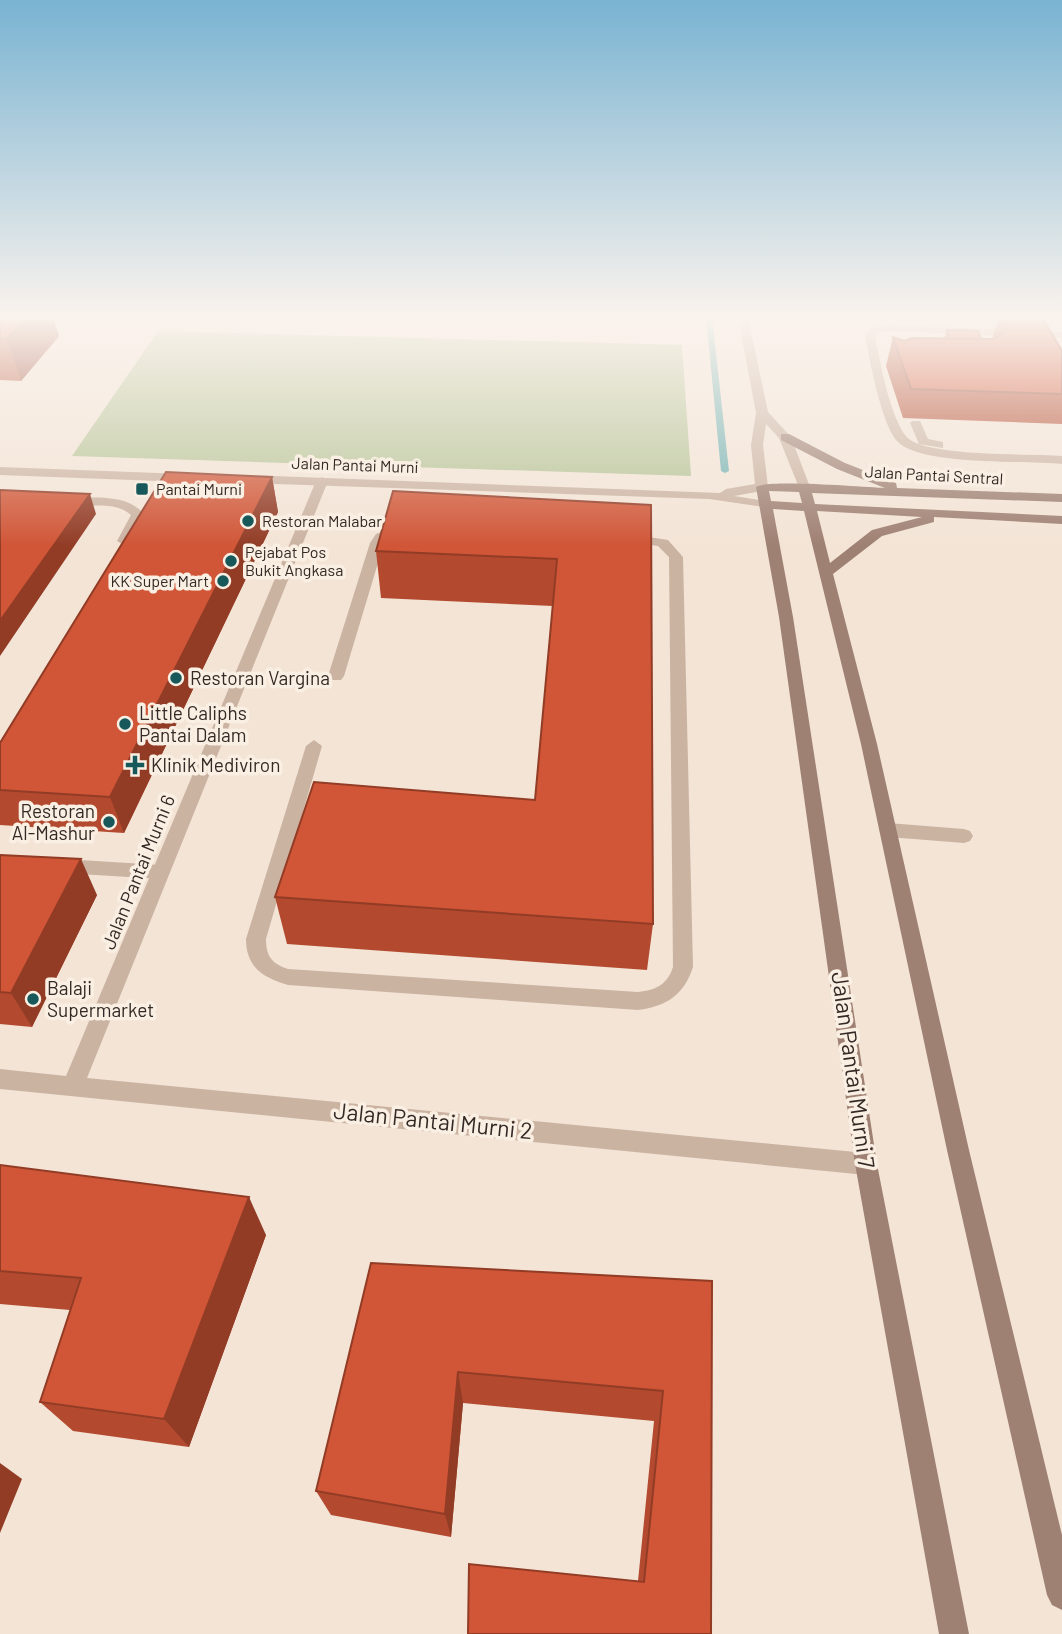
<svg xmlns="http://www.w3.org/2000/svg" width="1062" height="1634" font-family="Barlow,sans-serif">
  <style>
    .green { fill: #b5c395 }
    .lines { fill: none; stroke-linecap: round; stroke-linejoin: round }
    .stream { fill: #73b2b2; fill-rule: evenodd }
    .service { fill: #cbb3a2; fill-rule: evenodd }
    .minor { fill: #cbb3a2; fill-rule: evenodd }
    .tertiary { fill: #cbb3a2; fill-rule: evenodd }
    .secondary { fill: #9f8173; fill-rule: evenodd }
    .wall { fill: #b34a2f }
    .shaded-wall { fill: #923c26 }
    .building { fill: #d05637; stroke: #923c26; stroke-width: 2 }
    .poi-dot { fill: #17585a; stroke: #faefe3; stroke-width: 2.5 }
    .labels { text-anchor: middle; stroke-width: 7; stroke-linejoin: round; paint-order: stroke }
    .far-street-label { font-size: 16px; fill: #352925; stroke: #faefe3 }
    .far-poi-label { font-size: 16px; fill: #352925; stroke: #faefe3; text-anchor: start }
    .poi-label { font-size: 19px; fill: #352925; stroke: #faefe3; text-anchor: start }
    .street-label { font-size: 19px; fill: #352925; stroke: #faefe3 }
    .near-street-label { font-size: 23px; fill: #352925; stroke: #faefe3 }
  </style>
  <rect width="100%" height="100%" fill="#f3e4d6"/>
  <path class="green" d="M158,331l524,14 9,131 -619,-20z"/>
  <g class="lines">
    <path class="stream" d="M706,317h6l17,154 -4,2 -4,-2z"/>
    <path class="service" d="M602,317h73l-5,3h-63z
      M890,325l172,7v6l-172,-7 -12,2 -3,4c6,28 14,75 30,98 15,23 127,18 157,21v8c-38,-4 -136,2 -163,-21 -17,-14 -29,-83 -34,-106l5,-9z
      M912,421h8l8,18 15,3v6l-24,-4 -9,-21z
      M69,498c25,0 58,-5 76,17l-14,26 -7,4 -7,-4 14,-26c-18,-16 -45,-6 -67,-10l-1,-3z
      M399,525l5,1v6l-20,11 -40,133 -3,4h-10l-3,-4 42,-133 6,-9z
      M630,534l38,6 15,17 10,410c-9,28 -26,39 -55,43l-350,-25c-25,-7 -42,-18 -42,-46l60,-193 8,-6 8,6 -56,193c0,17 6,25 22,30l350,23c18,-2 29,-7 35,-25l-4,-410 -11,-11 -33,-5v-6z
      M888,823l76,6 6,2 3,5 -3,5 -6,2 -76,-6 -6,-2 -3,-5 3,-5z
      M63,859l98,6 6,2 3,5 -3,5 -6,2 -98,-6 -6,-2 -3,-5 3,-5z"/>
    <path class="minor" d="M322,477l6,4 -241,597 779,75 8,3 3,8 -3,8 -8,3 -866,-86v-20l66,7 250,-595z"/>
    <path class="tertiary" d="M738,317h10l20,95 23,25 19,50 -6,4 -4,-1 -21,-52 -13,-14 -3,21 5,42 -6,4 -28,5 37,6v6l-62,-9 -461,-16 -6,-4 6,-4 472,18 6,-4 29,-5 -4,-39 5,-32z
      M0,467l185,7 6,4 -6,4 -185,-7z"/>
    <path class="secondary" d="M781,434h8l56,29 51,20 1,5 165,6v8l-250,-9 3,11 247,12v8l-128,-7v5l-52,14 -49,38 44,170 92,406 93,385v75l-10,-5 -5,-10 -100,-445 -86,-406 -57,-233 -31,-2 20,108 84,547 92,470h-30l-84,-470 -76,-547 -23,-130c10,-8 108,0 129,1l-48,-19 -56,-29zM769,491l30,1 3,11 -31,-2zM817,511l105,6 -50,13 -42,33z"/>
  </g>
  <path class="wall" d="M0,317l59,19 -38,45 -21,-1z
    M999,317h30l33,34v73l-159,-6 -17,-52 7,-29 12,4 39,-3 3,-8 34,9h11z
    M272,477l6,35 -154,321 -124,-8v-82z
    M651,505l2,419 -6,46 -360,-26 -12,-47 260,-97 18,-194 -172,-8 -5,-47z
    M0,855l97,40 -65,132 -32,-3z
    M0,1165l266,70 -77,212 -116,-16 -33,-29 30,-92 -70,-6z
    M371,1263l341,18 -1,353 -73,-53 16,-160 -191,-18 -12,134 -120,-22 -15,-24z"/>
  <path class="shaded-wall" d="M27,317h26l6,19 -38,45 -14,-42z
    M272,477l6,35 -154,321 -14,-36z
    M90,494l6,20 -96,142v-35z
    M81,859l16,36 -65,132 -21,-34z
    M249,1197l17,38 -77,212 -25,-28z
    M458,1372l5,31 -12,134 -6,-23z
    M0,1463l22,16 -22,54z"/>
  <path class="building" d="M0,317h27l-20,22h-7z
    M1002,317h27l1,1 13,1 19,32v43l-151,-5 -18,-52 12,4 7,-3 82,1 13,-9z
    M947,330l31,1 3,8h-31z
    M166,472l106,5 -162,320 -110,-7v-47z
    M0,490l90,4 -90,127z
    M393,491l258,14 2,419 -378,-27 39,-115 221,18 22,-241 -181,-8z
    M0,855l81,4 -70,134 -11,-1z
    M0,1165l249,32 -85,222 -124,-17 41,-124 -81,-7z
    M371,1263l341,18 -1,353h-243l1,-70 175,18 19,-191 -205,-19 -13,142 -129,-23z"/>
  <linearGradient id="sky" x2="0" y2="1"><stop stop-color="#79b3d2"/><stop offset="0.58" stop-color="#faf3ed"/><stop offset="1" stop-color="#faf3ed" stop-opacity="0"/></linearGradient>
  <rect width="1062" height="546" fill="url(#sky)"/>
  <g class="poi-dot">
    <rect x="135" y="482" width="14" height="14" rx="3.5"/>
    <circle cx="248" cy="521" r="7"/>
    <circle cx="231" cy="561" r="7"/>
    <circle cx="223" cy="581" r="7"/>
    <circle cx="176" cy="678" r="7"/>
    <circle cx="125" cy="724" r="7"/>
    <path d="M131.5 754.5h7v7h7v7h-7v7h-7v-7h-7v-7h7z"/>
    <circle cx="109" cy="822" r="7"/>
    <circle cx="33" cy="999" r="7"/>
  </g>
  <g class="labels">
    <g class="far-street-label">
      <text transform="translate(355 465) rotate(2)" y="6">Jalan Pantai Murni</text>
      <text transform="translate(934 475) rotate(3)" y="6">Jalan Pantai Sentral</text>
    </g>
    <g class="far-poi-label">
      <text x="156" y="495">Pantai Murni</text>
      <text x="262" y="527">Restoran Malabar</text>
      <text x="245" y="558">Pejabat Pos<tspan x="245" dy="18">Bukit Angkasa</tspan></text>
      <text x="209" y="587" text-anchor="end">KK Super Mart</text>
    </g>
    <g class="poi-label">
      <text x="190" y="685">Restoran Vargina</text>
      <text x="139" y="720">Little Caliphs<tspan x="139" dy="22">Pantai Dalam</tspan></text>
      <text x="151" y="772">Klinik Mediviron</text>
      <text x="95" y="818" text-anchor="end">Restoran<tspan x="95" dy="22">Al-Mashur</tspan></text>
      <text x="47" y="995">Balaji<tspan x="47" dy="22">Supermarket</tspan></text>
    </g>
    <g class="street-label">
      <text transform="translate(138 872) rotate(-68)" y="7">Jalan Pantai Murni 6</text>
    </g>
    <g class="near-street-label">
      <text transform="translate(853 1070) rotate(82)" y="8">Jalan Pantai Murni 7</text>
      <text transform="translate(433 1121) rotate(6)" y="8">Jalan Pantai Murni 2</text>
    </g>
  </g>
</svg>
